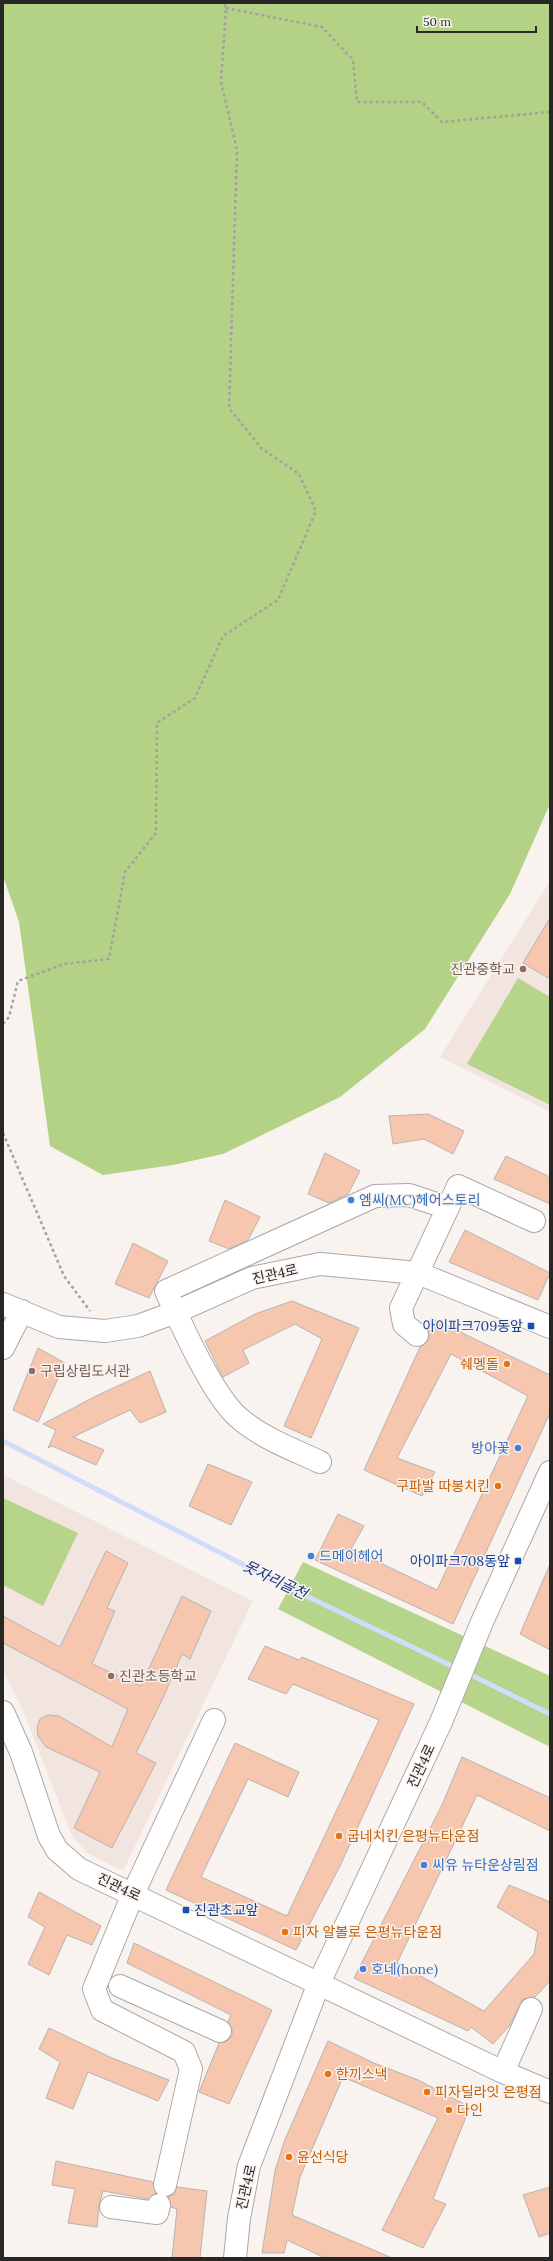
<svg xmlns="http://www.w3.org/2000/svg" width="553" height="2261" font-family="Lora,'Noto Sans KR',serif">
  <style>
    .built { fill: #f2e4df }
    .green { fill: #b6d48a }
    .forest { fill: #b3d286 }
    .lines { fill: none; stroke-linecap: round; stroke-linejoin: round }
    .stream { stroke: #cfddfa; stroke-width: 5 }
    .building { fill: #f6c7ae; stroke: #b8b3b0 }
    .minor-casing { stroke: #aca7a5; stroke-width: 24 }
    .path { stroke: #a5a19e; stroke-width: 2.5; stroke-dasharray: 3 3; stroke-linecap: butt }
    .minor { stroke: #fff; stroke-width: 22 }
    .education-dot { fill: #8d6e63; stroke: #f9f3f0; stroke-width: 1.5 }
    .shop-dot { fill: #3f7fe0; stroke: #f9f3f0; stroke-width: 1.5 }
    .transit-dot { fill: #1a4fb4; stroke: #f9f3f0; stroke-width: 1.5 }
    .food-dot { fill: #e8710a; stroke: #f9f3f0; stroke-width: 1.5 }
    .labels { text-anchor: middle; stroke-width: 3; stroke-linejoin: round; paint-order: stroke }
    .education-label { font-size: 14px; fill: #785e54; stroke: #f9f3f0; text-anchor: start }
    .shop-label { font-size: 14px; fill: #366cbe; stroke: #f9f3f0; text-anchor: start }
    .street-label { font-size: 14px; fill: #292726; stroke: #f9f3f0 }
    .transit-label { font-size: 14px; fill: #164399; stroke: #f9f3f0; text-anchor: end }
    .food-label { font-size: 14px; fill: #c56008; stroke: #f9f3f0; text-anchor: start }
    .water-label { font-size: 15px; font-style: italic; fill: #143381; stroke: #f9f3f0 }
  </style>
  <rect width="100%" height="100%" fill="#f9f3f0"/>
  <path class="built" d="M550,881v231l-110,-55z
    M3,1475l250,126 -130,270 -36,-18 -15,-17 -48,-123 -21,-42z"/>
  <path class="green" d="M518,978l32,19v108l-83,-41z
    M3,1498l75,35 -35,73 -40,-21z
    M303,1562l247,114v71l-272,-138z"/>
  <path class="forest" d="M3,3h547v801l-40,90 -85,135 -85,68 -117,57 -50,11 -70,10 -53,-29 -31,-224 -16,-46z"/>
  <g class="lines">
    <path class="stream" d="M3,1441l268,138 187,90
      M467,1673l83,41"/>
  </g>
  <path class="building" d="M550,918v61l-27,-16z
    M428,1114l36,17 -11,23 -29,-15 -31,5 -4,-28z
    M325,1153l35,18 -12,23 -19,9 -21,-9z
    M506,1156l44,21v27l-56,-25z
    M225,1200l35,17 -12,23 -19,9 -20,-8z
    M465,1230l85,43 -12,27 -89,-38z
    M133,1243l35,18 -19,37 -34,-14z
    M292,1301l67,27 -48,110 -27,-12 38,-87 -27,-15 -52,26 6,13 -26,14 -18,-36 50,-27z
    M433,1319l117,56v38l-97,211 -138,-64 23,-46 26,12 -13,23 86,41 91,-194 -77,-42 -54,104 38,14 -13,24 -58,-26 56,-123 6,-4 3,-5 -1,-8z
    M38,1348l27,15 -27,59 -25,-12z
    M150,1371l16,41 -26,11 -10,-13 -57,27 31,13 -8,15 -44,-19 -4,2 8,-18 -13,-6 53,-28z
    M208,1464l44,18 -21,43 -42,-19z
    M106,1551l22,12 -21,45 8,3 -23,53 49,22 41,-90 29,15 -21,48 -8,-5 -19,44 -27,55 20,10 -44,85 -38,-20 26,-56 -54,-25 -8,-11 -1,-9 3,-8 8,-4 11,1 53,31 16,-38 -125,-66v-27l57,31z
    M550,1564v86l-30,-16z
    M265,1646l34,14 3,-3 112,47 -74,162 -44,84 -130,-60 69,-147 64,29 -11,25 -40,-18 -47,98 86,39 92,-196 -86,-36 -7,10 -38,-15z
    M462,1757l88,41v33l-73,-36 -80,168 87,48 50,-57 4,-22 -41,-25 12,-22 41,17v79l-15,16 -12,2 -13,26 -17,19 -22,-17 -3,4 -114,-53 88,-173z
    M39,1892l62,34 -9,19 -25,-10 -18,40 -21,-11 17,-37 -17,-10z
    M134,1943l138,67 -43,94 -30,-12 20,-49 8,-2 5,-5v-7l-4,-7 3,-7 -104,-52z
    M49,2028l63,30 57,22 -11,21 -70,-29 -15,37 -27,-11 14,-36 -21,-13z
    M328,2041l46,22 44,17 52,27 -37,92 13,5 -23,44 -41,-18 56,-112 -95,-41 -43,100 -8,38 100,43h-67l-38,-18 -3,13h-22l13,-82 9,-29z
    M56,2161l97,21 3,11 -8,6 -45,-8 -4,14 -2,22 -29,-4 7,-34 -23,-4z
    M177,2187l30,4 -7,67h-28l5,-49 -6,-2 -3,-10 6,-3z
    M550,2187v46l-11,4 -16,-42z"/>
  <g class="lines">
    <defs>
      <path id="minor" d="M3,1304l56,23 46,4 33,-5 38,-14 76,-34 68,-14 98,9 132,54
        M417,1335l-13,-11 -3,-16 57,-122 76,35
        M3,1348l19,-37
        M320,1462c-28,-13 -58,-24 -81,-44 -26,-22 -58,-94 -73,-127l209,-95 34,-1 39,13
        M3,1712l18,40 28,84 8,14 22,19 424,203 47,20
        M120,1986l100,45
        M503,2072l28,-63
        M165,2185l26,-116 -7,-17 -82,-42 -8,-21 39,-95 81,-174
        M111,2207l46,6 2,-8
        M235,2258l4,-40 10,-52 70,-183 122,-261 41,-100 68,-150"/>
    </defs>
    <use href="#minor" class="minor-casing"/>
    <path class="path" d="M226,8l96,19 31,33 4,42h65l20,20 108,-10
      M3,1024l6,-7 9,-36 46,-17 45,-5 16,-87 31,-39 1,-110 38,-25 28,-62 55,-36 38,-89 -17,-37 -38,-26 -32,-40 8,-258 -16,-68 5,-74 -2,-5
      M3,1133l61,143 26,35"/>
    <use href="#minor" class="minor"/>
  </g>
  <g class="education-dot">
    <circle cx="523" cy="969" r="4"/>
    <circle cx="32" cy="1371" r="4"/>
    <circle cx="111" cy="1676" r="4"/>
  </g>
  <g class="shop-dot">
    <circle cx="351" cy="1200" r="4"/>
    <circle cx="518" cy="1448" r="4"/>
    <circle cx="311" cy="1556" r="4"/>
    <circle cx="424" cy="1865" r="4"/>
    <circle cx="363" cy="1969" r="4"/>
  </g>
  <g class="transit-dot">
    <rect x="527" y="1322" width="8" height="8" rx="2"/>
    <rect x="514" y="1557" width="8" height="8" rx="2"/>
    <rect x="182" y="1906" width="8" height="8" rx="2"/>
  </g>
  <g class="food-dot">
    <circle cx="507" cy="1364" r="4"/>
    <circle cx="498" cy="1486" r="4"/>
    <circle cx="339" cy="1836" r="4"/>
    <circle cx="285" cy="1932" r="4"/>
    <circle cx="328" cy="2074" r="4"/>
    <circle cx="427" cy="2092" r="4"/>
    <circle cx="449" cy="2110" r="4"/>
    <circle cx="289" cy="2157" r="4"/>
  </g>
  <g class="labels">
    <g class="education-label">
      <text x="515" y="974" text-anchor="end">진관중학교</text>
      <text x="40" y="1376">구립상립도서관</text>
      <text x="119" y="1681">진관초등학교</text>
    </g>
    <g class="shop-label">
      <text x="359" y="1205">엠씨(MC)헤어스토리</text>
      <text x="510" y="1453" text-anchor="end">방아꽃</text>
      <text x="319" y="1561">드메이헤어</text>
      <text x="432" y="1870">씨유 뉴타운상림점</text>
      <text x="371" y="1974">호네(hone)</text>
    </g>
    <g class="street-label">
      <text transform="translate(275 1274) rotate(-13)" y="5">진관4로</text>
      <text transform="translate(421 1766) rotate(-65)" y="5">진관4로</text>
      <text transform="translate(119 1887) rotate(25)" y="5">진관4로</text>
      <text transform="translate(246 2187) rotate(-77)" y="5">진관4로</text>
    </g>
    <g class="transit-label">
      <text x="523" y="1331">아이파크709동앞</text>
      <text x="510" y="1566">아이파크708동앞</text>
      <text x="194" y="1915" text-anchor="start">진관초교앞</text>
    </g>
    <g class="food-label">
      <text x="499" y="1369" text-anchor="end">쉐멩돌</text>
      <text x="490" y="1491" text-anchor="end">구파발 따봉치킨</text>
      <text x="347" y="1841">굽네치킨 은평뉴타운점</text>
      <text x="293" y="1937">피자 알볼로 은평뉴타운점</text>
      <text x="336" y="2079">한끼스낵</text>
      <text x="435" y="2097">피자딜라잇 은평점</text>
      <text x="457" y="2115">다인</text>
      <text x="297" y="2162">윤선식당</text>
    </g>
    <g class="water-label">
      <text transform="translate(275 1580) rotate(26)" y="5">못자리골천</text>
    </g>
  </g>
  <rect width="553" height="2261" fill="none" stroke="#292726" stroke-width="8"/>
  <path d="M417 26v6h119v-6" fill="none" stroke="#292726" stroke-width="2"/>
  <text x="423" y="26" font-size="12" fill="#292726" stroke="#f9f3f0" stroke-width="3" paint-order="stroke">50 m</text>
</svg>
